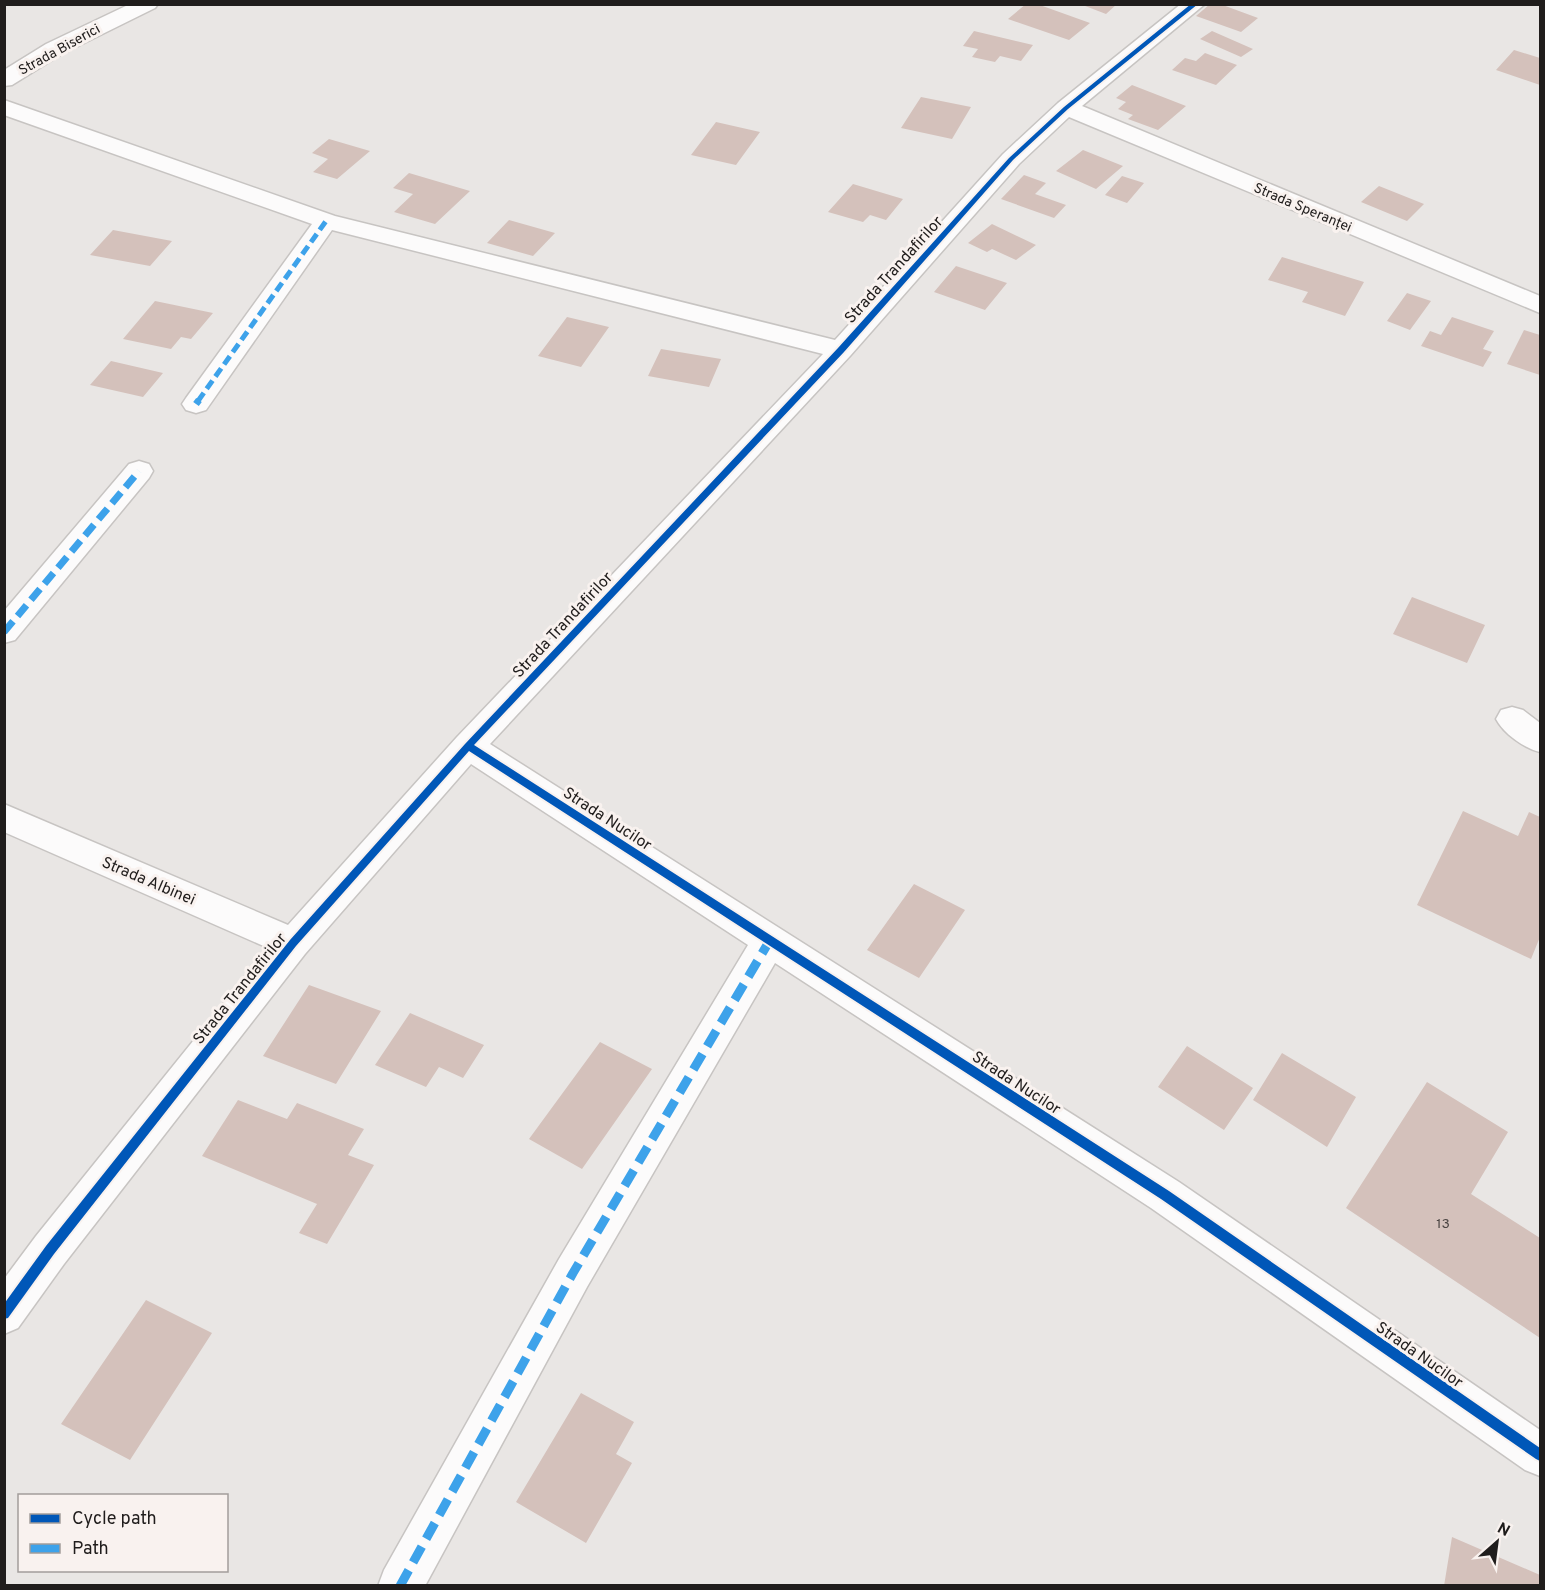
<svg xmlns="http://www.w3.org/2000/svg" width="1545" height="1590" font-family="Overpass,sans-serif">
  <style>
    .building { fill: #d4c1bb }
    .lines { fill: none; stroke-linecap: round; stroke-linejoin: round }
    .minor-casing { stroke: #c7c4c2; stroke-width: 3 }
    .minor { fill: #fcfbfb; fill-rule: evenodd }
    .quiet-far2 { stroke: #3da2ea; stroke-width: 5; stroke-dasharray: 10 5; stroke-linecap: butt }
    .quiet-far1 { stroke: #3da2ea; stroke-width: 7; stroke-dasharray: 14 7; stroke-linecap: butt }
    .quiet { stroke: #3da2ea; stroke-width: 9; stroke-dasharray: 18 9; stroke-linecap: butt }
    .cycleway-casing { stroke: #f9f2ef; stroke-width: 4 }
    .cycleway { fill: #0057b8; fill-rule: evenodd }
    .labels { text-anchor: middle; stroke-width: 6; stroke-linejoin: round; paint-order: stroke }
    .far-street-label { font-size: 14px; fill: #201d1c; stroke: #f9f2ef }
    .number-label { font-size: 14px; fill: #4d4644 }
    .street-label { font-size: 16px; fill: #201d1c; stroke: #f9f2ef }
  </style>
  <rect width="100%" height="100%" fill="#e9e6e4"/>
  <path class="building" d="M1026,4h11l53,19 -21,17 -61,-21z
    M1080,4h37l-11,10z
    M1210,4h10l38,14 -17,14 -45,-16z
    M974,31l59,14 -12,16 -21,-5 -5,6 -23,-5 6,-8 -15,-3z
    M1212,31l41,18 -12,8 -41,-18z
    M1514,50l26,8v27l-44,-15z
    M1205,53l32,12 -21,20 -44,-15 13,-12 11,3z
    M1132,85l54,21 -28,24 -30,-11 5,-4 -15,-6 8,-7 -10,-4z
    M921,97l50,10 -19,32 -51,-11z
    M716,122l44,10 -24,33 -45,-10z
    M329,139l41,12 -33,28 -24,-7 15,-13 -16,-6z
    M1083,150l40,16 -27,23 -40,-18z
    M409,173l61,18 -35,33 -41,-12 19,-18 -20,-6z
    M1024,175l22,8 -11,11 31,11 -12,13 -53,-19z
    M1122,176l22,7 -17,20 -22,-8z
    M853,184l50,15 -17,21 -16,-5 -7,7 -35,-10z
    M1379,186l45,18 -17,17 -46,-19z
    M509,220l46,13 -22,23 -46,-13z
    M992,224l44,21 -20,15 -24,-11 -5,3 -19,-9z
    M113,230l59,11 -22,25 -60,-11z
    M1282,257l82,25 -19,34 -43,-14 6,-10 -40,-12z
    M956,266l51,17 -22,27 -51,-18z
    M1407,293l24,8 -21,29 -23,-9z
    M155,301l58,12 -22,26 -10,-2 -10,12 -48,-10z
    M567,317l42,10 -28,40 -43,-11z
    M1452,317l42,14 -11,18 9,3 -9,15 -62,-21 9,-15 11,4z
    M1524,330l16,5v40l-33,-11z
    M661,349l60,10 -12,28 -61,-11z
    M111,361l52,12 -20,24 -53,-12z
    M1412,597l73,28 -18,38 -74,-29z
    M1463,811l55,25 11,-24 11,5v120l-9,22 -114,-54z
    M914,884l51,26 -46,68 -52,-28z
    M309,985l72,26 -45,73 -73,-28z
    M410,1013l74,32 -21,33 -24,-11 -13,20 -51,-22z
    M600,1042l52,27 -70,100 -53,-30z
    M1187,1046l66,42 -29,42 -66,-43z
    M1282,1053l74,44 -29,50 -74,-47z
    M1427,1082l81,50 -37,62 69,44v100l-194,-130z
    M238,1100l49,19 10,-16 67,26 -16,26 26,10 -47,79 -28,-11 18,-29 -115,-48z
    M146,1300l66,33 -82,127 -69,-36z
    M581,1393l53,29 -18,32 16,9 -46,80 -70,-41z
    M1452,1537l88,38v11h-96z"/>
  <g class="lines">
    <defs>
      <path id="minor" d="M130,4h28l-3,4 -93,46 -50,31 -8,1v-16l42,-26z
        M1181,4h24l-123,102 458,190v17l-471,-196 -50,47 -169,192 -360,388 689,438 361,248v46l-15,-6 -374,-262 -376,-245 -188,324 -162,299h-47l6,-16 175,-311 189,-314 -277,-181 -166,190 -241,310 -46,64 -14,6v-55l32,-43 232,-288 -264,-116v-28l284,121 169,-188 366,-383 -491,-124 -126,180 -10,3 -10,-3 -4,-6 4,-6 126,-174 -308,-109v-15l331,116 500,124 168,-186 55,-51z
        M139,461l10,3 4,7 -4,7 -134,162 -11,3v-32l125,-147z
        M1512,707l11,3 17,13v29c-16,-4 -36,-18 -44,-33l5,-9z"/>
    </defs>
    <use href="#minor" class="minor-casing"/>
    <use href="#minor" class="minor"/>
    <path class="quiet-far2" d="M198,401l128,-180"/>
    <path class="quiet-far1" d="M196,404l3,-4
      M4,632l135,-161"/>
    <path class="quiet" d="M400,1586l173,-313 197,-333"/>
    <defs>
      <path id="cycleway" d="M1191,4h7l-130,105 -55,51 -169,192 -370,393 695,446 371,257v13l-4,-2 -375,-260 -692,-448 -173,195 -242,308 -46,64 -4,1v-15l42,-58 244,-306 175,-196 373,-396 171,-190 55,-51z"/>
    </defs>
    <use href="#cycleway" class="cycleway-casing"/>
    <use href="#cycleway" class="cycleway"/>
  </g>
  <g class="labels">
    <g class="far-street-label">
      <text transform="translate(59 49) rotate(-29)" y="5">Strada Biserici</text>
      <text transform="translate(1303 207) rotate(23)" y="5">Strada Speranței</text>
    </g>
    <g class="number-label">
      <text x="1443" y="1228">13</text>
    </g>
    <g class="street-label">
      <text transform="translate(893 269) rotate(-48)" y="6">Strada Trandafirilor</text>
      <text transform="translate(562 624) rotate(-47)" y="6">Strada Trandafirilor</text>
      <text transform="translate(608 818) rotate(33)" y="6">Strada Nucilor</text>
      <text transform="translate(149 880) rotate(23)" y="6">Strada Albinei</text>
      <text transform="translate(239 988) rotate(-51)" y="6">Strada Trandafirilor</text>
      <text transform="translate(1017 1082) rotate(33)" y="6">Strada Nucilor</text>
      <text transform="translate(1420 1354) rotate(35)" y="6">Strada Nucilor</text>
    </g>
  </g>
  <rect width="1545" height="1590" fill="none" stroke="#201d1c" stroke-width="12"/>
  <rect x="18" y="1494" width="210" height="78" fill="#f9f2ef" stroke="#a29d9b" stroke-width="1.5"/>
  <rect x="30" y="1514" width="30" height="9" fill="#0057b8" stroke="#a29d9b" stroke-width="1.5"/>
  <text x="72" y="1524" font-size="18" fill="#201d1c">Cycle path</text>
  <rect x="30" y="1544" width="30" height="9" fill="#3da2ea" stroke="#a29d9b" stroke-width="1.5"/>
  <text x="72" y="1554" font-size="18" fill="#201d1c">Path</text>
  <g transform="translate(1497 1542) rotate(28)" stroke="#f9f2ef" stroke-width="4.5" paint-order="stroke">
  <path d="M0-4.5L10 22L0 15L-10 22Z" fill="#201d1c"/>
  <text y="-9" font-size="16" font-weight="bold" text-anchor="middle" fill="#201d1c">N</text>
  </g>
</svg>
